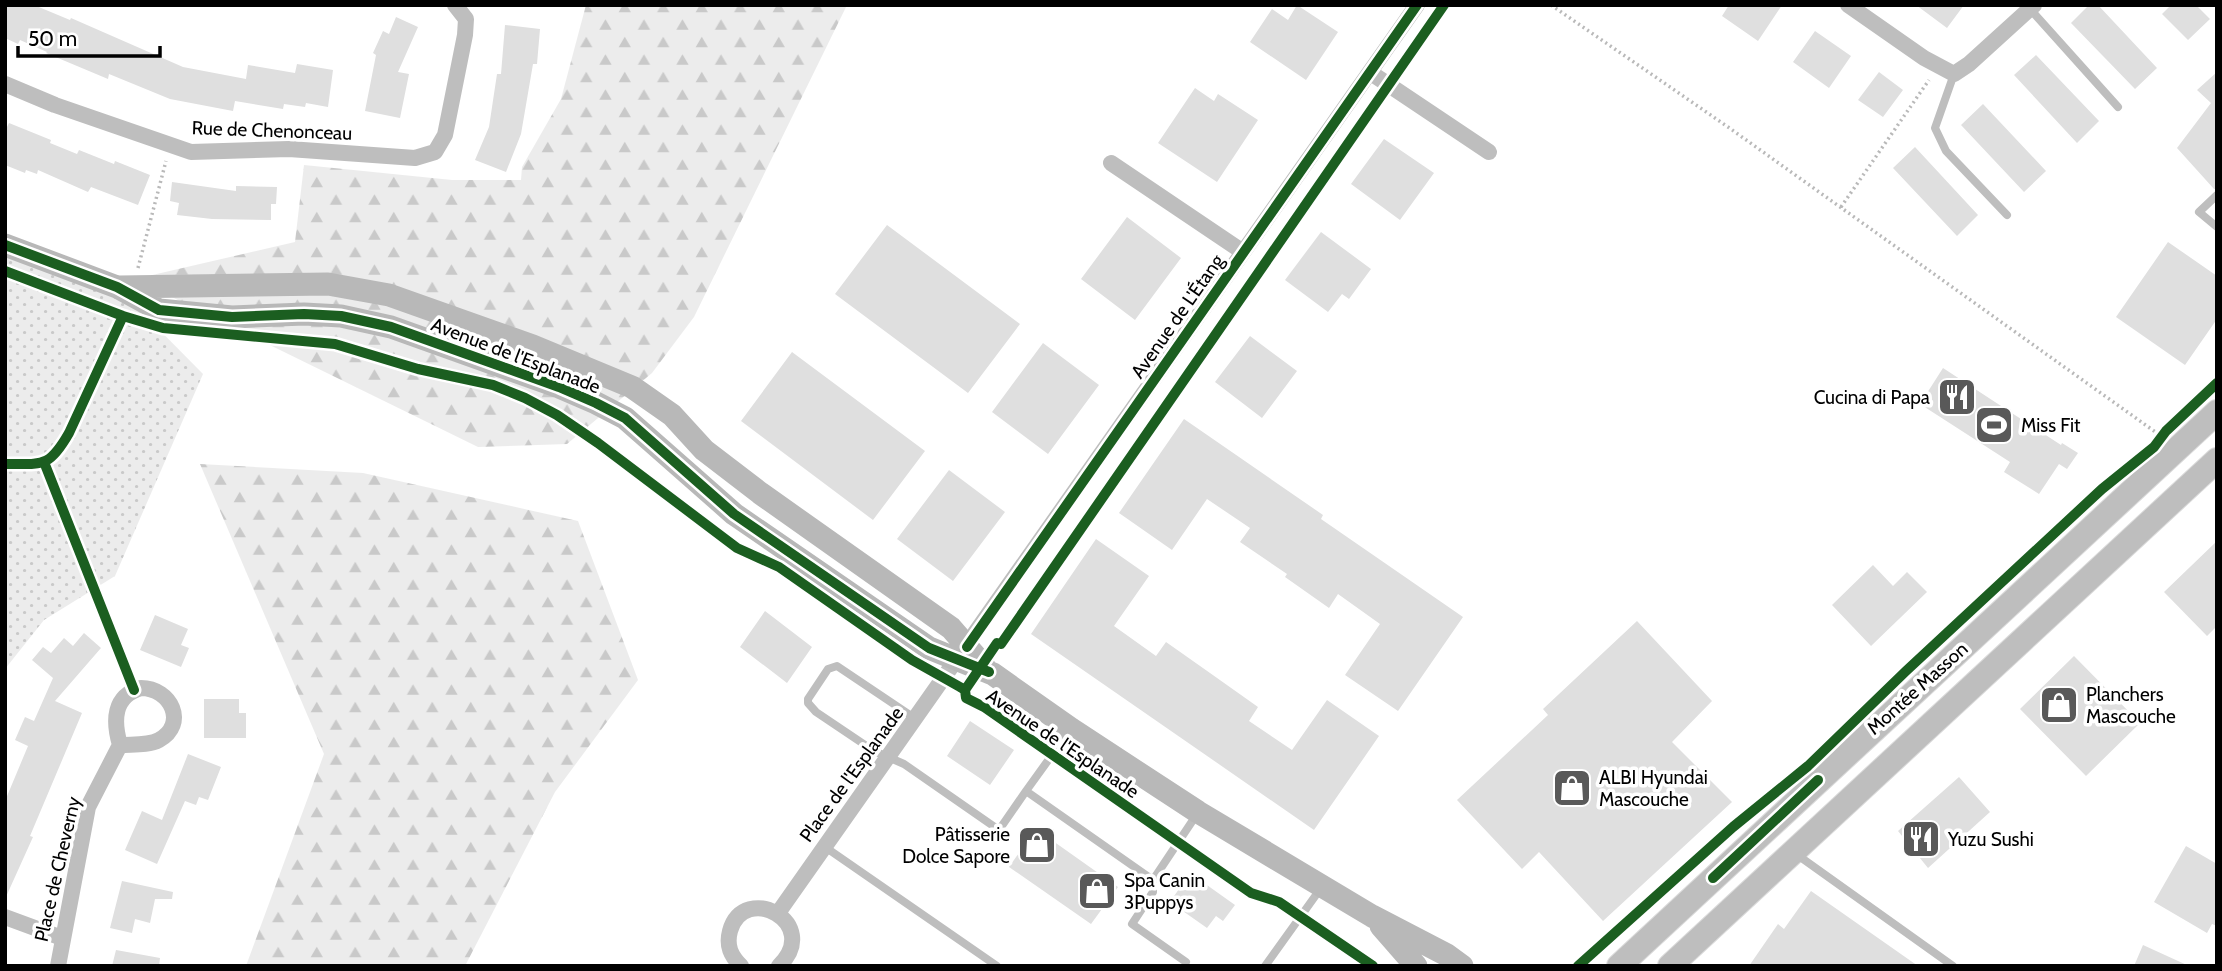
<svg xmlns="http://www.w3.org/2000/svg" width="2222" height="971" font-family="Cabin,sans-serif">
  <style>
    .grass { fill: url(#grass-dots) }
    .forest { fill: url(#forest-firs) }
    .building { fill: #dfdfdf }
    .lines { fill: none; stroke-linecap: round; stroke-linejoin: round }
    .primary-casing { stroke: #dbdbdb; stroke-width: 26 }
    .path { stroke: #b9b9b9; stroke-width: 3.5; stroke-dasharray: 2 3.5; stroke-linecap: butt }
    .lane { stroke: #bebebe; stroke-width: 8 }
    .street { stroke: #bebebe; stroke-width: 16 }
    .secondary { stroke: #b8b8b8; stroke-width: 23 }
    .primary { stroke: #bebebe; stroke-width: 24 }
    .cycleway-casing { stroke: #fff; stroke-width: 15 }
    .cycleway { stroke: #1b5e20; stroke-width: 10 }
    .labels { text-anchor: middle; stroke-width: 7; stroke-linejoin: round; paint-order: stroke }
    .street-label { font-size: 19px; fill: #000; stroke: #fff }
    .poi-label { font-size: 19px; fill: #000; stroke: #fff; text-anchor: start }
  </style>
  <defs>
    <pattern id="grass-dots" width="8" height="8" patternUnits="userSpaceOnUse" patternTransform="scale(1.75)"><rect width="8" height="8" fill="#ececec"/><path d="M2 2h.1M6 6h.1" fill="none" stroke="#c9c9c9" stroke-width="1.8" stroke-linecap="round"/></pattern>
    <pattern id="forest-firs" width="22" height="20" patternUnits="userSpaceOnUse" patternTransform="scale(1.75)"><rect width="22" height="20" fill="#ececec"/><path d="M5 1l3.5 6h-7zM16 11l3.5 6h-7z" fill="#c9c9c9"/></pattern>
  </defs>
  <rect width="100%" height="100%" fill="#fff"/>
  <path class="grass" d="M5,257l112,30 86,87 -88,202 -71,44 -39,49z"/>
  <path class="forest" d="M586,5h261l-153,312 -42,56 -85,71 -89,3 -343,-168 160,-37 9,-77 148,15h69l1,-13 39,-68z
    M200,464l163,9 215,48 60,159 -83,112 -90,174h-219l78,-212z"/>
  <path class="building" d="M5,5h29l36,15 1,-2 112,49 63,12 2,-14 47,8 2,-9 36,6 -5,37 -22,-4 -1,4 -21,-3 -1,5 -48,-8 -2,10 -63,-12 -61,-25 -1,5 -62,-26 1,-1 -27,-12 -2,4 -13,-6z
    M1297,5l41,27 -32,48 -56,-38 22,-33 16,11z
    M1729,5h53l-24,36 -36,-25z
    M1916,5h48l-17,23z
    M2089,5h9l59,63 -22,21 -64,-66z
    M2171,5h25l14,14 -22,21 -26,-26z
    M396,17l22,10 -20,45 11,2 -9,44 -35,-7 11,-56 -3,-2 10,-22 6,3z
    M505,25l35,4 -3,35h-4l-12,70 -15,38 -31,-12 14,-33 8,-53h4z
    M1815,31l36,25 -22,32 -36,-26z
    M2036,55l63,66 -22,22 -63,-68z
    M1879,72l24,18 -20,27 -25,-17z
    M2217,72v117h-3l-37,-41 34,-45 -14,-13z
    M1195,88l19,13 4,-7 40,26 -41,62 -59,-39z
    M1983,104l63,67 -22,21 -63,-67z
    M9,123l42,17 -1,3 27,11 2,-4 35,14 1,-3 35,14 -12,30 -47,-18 -3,5 -50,-22 -1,4 -11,-4 -1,3 -20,-8v-34z
    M1384,139l50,34 -34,47 -49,-36z
    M1915,147l63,68 -21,21 -64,-68z
    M172,182l64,9v-5l41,1 -1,17h-5v16l-59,-1 -35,-4 2,-12 -9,-2z
    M1127,217l54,41 -46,62 -54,-41z
    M887,225l133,99 -52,69 -133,-99z
    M1321,232l50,37 -22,30 -7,-5 -14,18 -43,-32z
    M2168,242l49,34v43l-32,46 -69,-48z
    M1250,336l47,35 -35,47 -47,-36z
    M1043,343l56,42 -51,69 -56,-42z
    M792,352l133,99 -52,69 -132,-99z
    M1943,368l118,77 1,-2 16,10 -11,16 -8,-5 -20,30 -35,-22 6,-10 -90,-58z
    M1184,419l139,96 -2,4 142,98 -65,94 -53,-36 35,-51 -42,-30 -9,14 -44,-31 2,-3 -47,-32 10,-14 -43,-29 -35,51 -53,-37z
    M949,470l56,42 -52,69 -56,-42z
    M1096,539l53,37 -35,50 42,30 10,-14 44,31 48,34 -9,14 43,29 35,-50 52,36 -65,94 -283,-196z
    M2217,541v85l-10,10 -43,-44z
    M1873,565l20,21 14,-14 20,20 -56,54 -39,-41z
    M765,611l47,36 -25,36 -47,-36z
    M155,615l33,14 -7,16 8,3 -8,19 -41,-17z
    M1637,621l75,80 -40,41 60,60 -129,119 -64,-69 -17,17 -65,-69 91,-85 -5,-6z
    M84,633l17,15 -46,53 27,12 -52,123 3,1 -28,62v-98l23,-55 -13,-6 10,-23 9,4 19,-43 -21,-18 11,-13 8,6 13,-15 9,8z
    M2074,656l66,67 -54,53 -66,-67z
    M204,699h35v14h7v25h-42z
    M970,721l44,29 -24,35 -43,-29z
    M188,754l33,13 -13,33 -9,-3 -3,8 -11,-4 -28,63 -32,-14 17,-39 20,9z
    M1959,777l31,35 -62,56 -30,-37z
    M1036,829l82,58 -27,37 -82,-57z
    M2186,846l31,18v62l-5,-2 -5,9 -53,-31z
    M1190,873l45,32 -12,16 -7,-5 -9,12 -37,-26z
    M122,881l51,11 -1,7h-17l-5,24 -15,-4 -3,14 -22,-5z
    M1811,891l107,75h-169l29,-42 6,5z
    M2143,945l46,21h-55z
    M116,950l44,8 -1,8h-47z"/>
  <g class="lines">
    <defs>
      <path id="primary" d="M1619,966l598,-554
        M1670,966l547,-506"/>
    </defs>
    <use href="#primary" class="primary-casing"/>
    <path class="path" d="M1551,5l177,122 433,309
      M1841,207l88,-127
      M138,268l28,-107"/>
    <path class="lane" d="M2030,9l88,98
      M1954,74l-19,54 11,23 61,64
      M2217,195l-18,17 18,15
      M916,719l-79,-53 -9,3 -20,30v4l8,9 58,39 30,13 95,66 27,-39
      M1070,730l-44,61 127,89 44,-66
      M825,847l172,119
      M1796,854l157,112
      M1153,880v12l-21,32 54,38
      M1265,966l56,-78"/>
    <path class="street" d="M1848,5l76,53 30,16 15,-10 65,-59
      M1371,73l118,79
      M5,84l50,21 136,47 98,-3 126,9 20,-6 10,-17 20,-100 1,-16 -11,-14
      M1111,163l132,89
      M141,688c30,0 47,36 18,52 -11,6 -27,4 -39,5 -7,-24 -7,-49 21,-57z
      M778,913l639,-908
      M5,917l57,21
      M58,966l30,-159 32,-62
      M741,966c-10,-10 -15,-20 -11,-35 14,-50 93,-8 49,35"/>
    <path class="secondary" d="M5,245l112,42 42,23 73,7 72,-3 37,2 50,11 168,60 37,16 29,15 109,96 195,134 64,26 78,55 127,83 174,104 75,39 15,11
      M120,287l208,-3 61,11 144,51 99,41 40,28 32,35 56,43 191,135 33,38
      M1381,926l35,40"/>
    <use href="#primary" class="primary"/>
    <defs>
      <path id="cycleway" d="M5,245l112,42 42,23 73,7 72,-3 37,2 50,11 168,60 37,16 29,15 109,96 195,134 60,24
        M5,271l118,45 40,12 172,16 83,25 75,16 32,13 32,17 41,28 139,105 42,19 133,93 48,27 5,3 1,8 18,9 267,186 28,9 94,64
        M44,462l90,228
        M5,464c38,0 44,4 64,-31l54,-117
        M967,647l450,-642
        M965,690l32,-47 4,1 443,-639
        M1713,878l105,-98
        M1578,966l155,-139 75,-61 98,-95 196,-182 52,-42 12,-16 51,-48"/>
    </defs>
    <use href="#cycleway" class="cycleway-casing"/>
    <use href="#cycleway" class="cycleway"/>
  </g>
  <defs>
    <symbol id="restaurant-square" viewBox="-11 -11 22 22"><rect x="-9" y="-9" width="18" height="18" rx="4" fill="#595959" stroke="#fff"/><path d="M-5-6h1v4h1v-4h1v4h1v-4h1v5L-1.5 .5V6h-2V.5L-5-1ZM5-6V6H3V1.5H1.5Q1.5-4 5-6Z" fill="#fff"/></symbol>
    <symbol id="stadium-square" viewBox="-11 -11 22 22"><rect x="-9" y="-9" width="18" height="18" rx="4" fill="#595959" stroke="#fff"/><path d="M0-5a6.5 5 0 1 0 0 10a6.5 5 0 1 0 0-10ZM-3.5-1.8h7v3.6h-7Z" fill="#fff"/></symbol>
    <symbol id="shop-square" viewBox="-11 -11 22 22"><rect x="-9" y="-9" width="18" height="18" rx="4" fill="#595959" stroke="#fff"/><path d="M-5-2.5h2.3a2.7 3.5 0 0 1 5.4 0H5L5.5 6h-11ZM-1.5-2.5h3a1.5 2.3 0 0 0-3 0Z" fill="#fff"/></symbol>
  </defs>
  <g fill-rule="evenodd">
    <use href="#restaurant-square" x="1935" y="375" width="44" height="44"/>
    <use href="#stadium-square" x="1972" y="403" width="44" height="44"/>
    <use href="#shop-square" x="2037" y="683" width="44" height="44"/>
    <use href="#shop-square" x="1550" y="766" width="44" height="44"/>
    <use href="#restaurant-square" x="1899" y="817" width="44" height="44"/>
    <use href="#shop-square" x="1015" y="823" width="44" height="44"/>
    <use href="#shop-square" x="1075" y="869" width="44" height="44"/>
  </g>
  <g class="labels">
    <g class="street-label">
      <text transform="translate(272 130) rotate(2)" y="7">Rue de Chenonceau</text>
      <text transform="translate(1177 316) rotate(-55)" y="7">Avenue de L'Étang</text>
      <text transform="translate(516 355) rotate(21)" y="7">Avenue de l'Esplanade</text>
      <text transform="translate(1917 688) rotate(-42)" y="7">Montée Masson</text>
      <text transform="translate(1063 743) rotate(34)" y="7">Avenue de l'Esplanade</text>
      <text transform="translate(851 774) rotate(-54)" y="7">Place de l'Esplanade</text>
      <text transform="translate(57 869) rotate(-77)" y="7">Place de Cheverny</text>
    </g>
    <g class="poi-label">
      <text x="1930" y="404" text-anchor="end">Cucina di Papa</text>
      <text x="2021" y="432">Miss Fit</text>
      <text x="2086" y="701">Planchers<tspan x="2086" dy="22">Mascouche</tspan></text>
      <text x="1599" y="784">ALBI Hyundai<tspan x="1599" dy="22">Mascouche</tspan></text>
      <text x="1010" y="841" text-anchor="end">Pâtisserie<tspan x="1010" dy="22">Dolce Sapore</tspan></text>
      <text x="1948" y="846">Yuzu Sushi</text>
      <text x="1124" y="887">Spa Canin<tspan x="1124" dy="22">3Puppys</tspan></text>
    </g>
  </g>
  <rect width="2222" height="971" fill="none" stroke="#000000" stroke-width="14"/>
  <path d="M18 46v10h142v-10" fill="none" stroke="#000000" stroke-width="3.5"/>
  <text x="28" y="46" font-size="21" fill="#000000" stroke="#ffffff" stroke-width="5" paint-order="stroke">50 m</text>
</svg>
